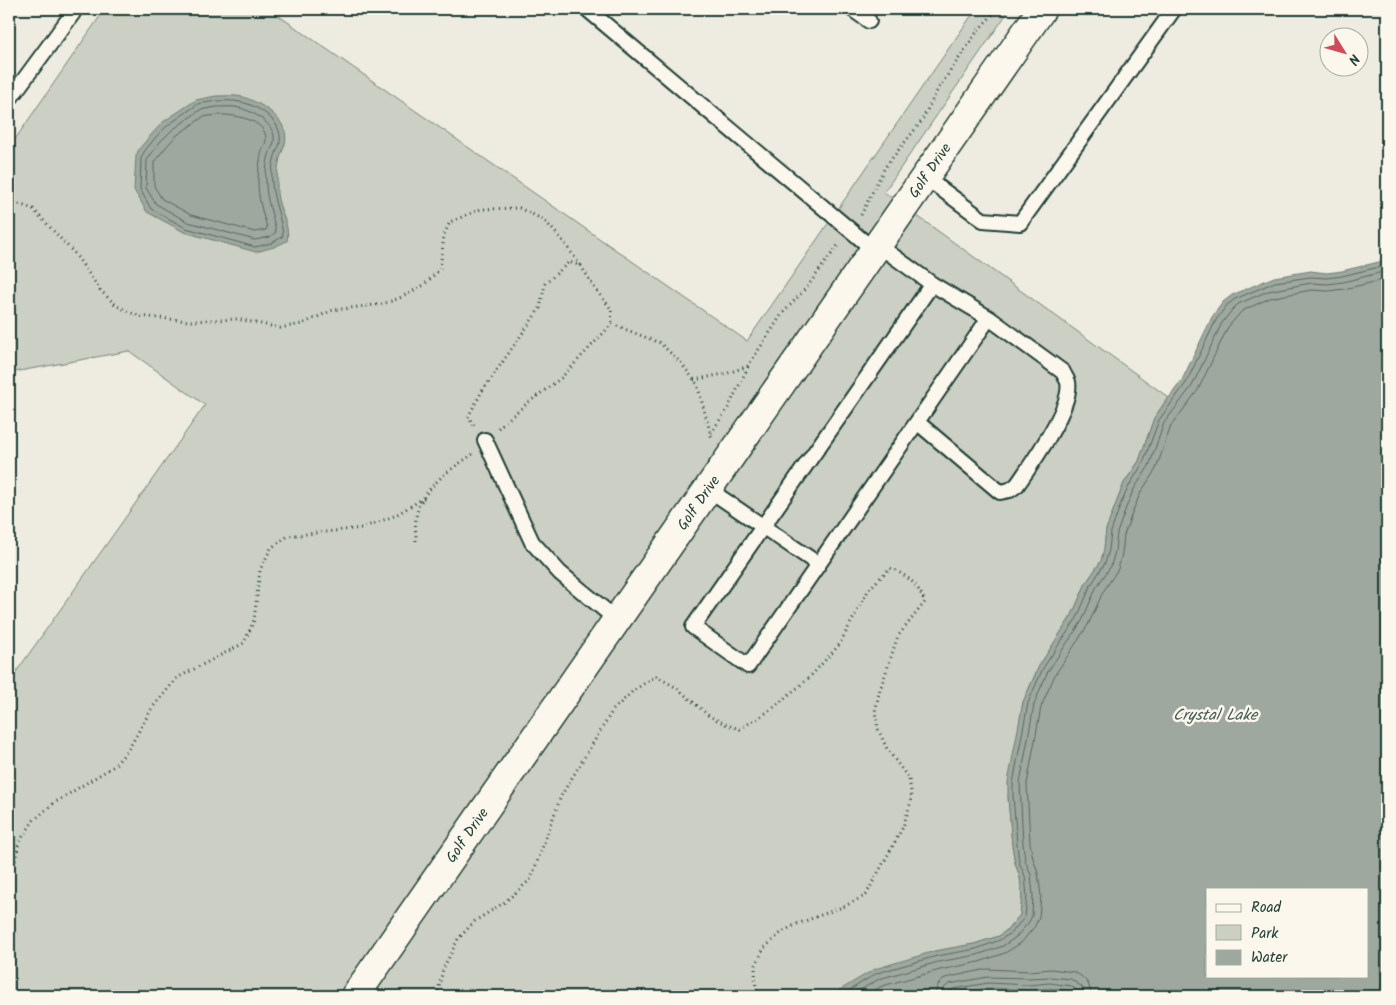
<svg xmlns="http://www.w3.org/2000/svg" width="1396" height="1005" font-family="Kalam,sans-serif">
  <style>
    .green { fill: #cbcfc4; stroke: #75867c }
    .water { fill: #9fa89f; stroke: #6c7d74; fill-rule: evenodd }
    .lines { fill: none; stroke-linecap: round; stroke-linejoin: round }
    .shore { stroke: #52685f; stroke-width: 1 }
    .service-casing { stroke: #1f3d34; stroke-width: 18 }
    .tertiary-casing { stroke: #1f3d34; stroke-width: 31 }
    .path { stroke: #1f3d34; stroke-width: 3; stroke-dasharray: 1 4; stroke-linecap: butt }
    .service { stroke: #fbf7ec; stroke-width: 14 }
    .tertiary { stroke: #fbf7ec; stroke-width: 28 }
    .labels { text-anchor: middle; stroke-width: 5; stroke-linejoin: round; paint-order: stroke }
    .street-label { font-size: 15px; fill: #1f3d34; stroke: #fbf7ec }
    .water-label { font-size: 16px; font-style: italic; fill: #455d54; stroke: #fbf7ec }
  </style>
  <rect width="100%" height="100%" fill="#eeece1"/>
  <filter id="ink" filterUnits="userSpaceOnUse"><feTurbulence type="fractalNoise" baseFrequency=".02" numOctaves="2"/><feDisplacementMap in="SourceGraphic" scale="10" xChannelSelector="R" yChannelSelector="G"/><feConvolveMatrix kernelMatrix="1 2 1 2 8 2 1 2 1" color-interpolation-filters="sRGB"/></filter>
  <g filter="url(#ink)">
    <path class="green" d="M105,9h164l478,332 229,-332h34l-126,183 284,205 -14,21 -15,43 -15,22 -7,18 -11,29 -2,19 -3,12 -15,22 -14,32 -33,51 -16,36 -15,95 4,48 3,18 5,14 2,20 -2,18 -12,14 -9,7 -25,8 -39,7 -17,6 -80,34 -4,5h-825v-314l196,-277 -76,-54 -120,22v-225z
      M988,988l42,2 20,-2 20,2 5,6h-134z"/>
    <path class="water" d="M216,96c9,0 19,-1 27,1 19,6 48,24 42,47 -1,4 -3,7 -4,11 -4,12 -4,26 -4,38 1,16 14,32 10,48l-13,6 -18,5 -72,-20 -37,-20 -13,-22 2,-34 3,-7 12,-14 12,-13 33,-22z
      M1387,260v736h-312l-5,-6 -20,-2 -20,2 -42,-2 -47,8h-107l4,-5 37,-22 60,-18 39,-7 25,-8 9,-7 12,-14 2,-18 -2,-20 -5,-14 -3,-18 -4,-48v-15l15,-80 16,-36 33,-51 14,-32 15,-22 3,-12 2,-19 11,-29 7,-18 15,-22 15,-43 28,-38 30,-63 11,-15 9,-7 42,-18 37,-6 16,2 15,-2zM1207,889h160v87h-160z"/>
    <g class="lines">
      <path class="shore" d="M217,101c7,0 15,-1 23,1 18,3 43,19 40,40 0,4 -3,7 -4,11 -3,8 -5,22 -4,30 1,19 10,36 11,53l-11,7 -17,4 -69,-19 -35,-19 -11,-20 1,-31 3,-6 11,-14 12,-12 31,-22z
        M217,107c8,0 16,-1 23,1 14,4 36,16 34,33 0,4 -3,7 -4,11 -3,8 -5,22 -4,31 0,17 7,32 10,49l-6,5 -15,3 -67,-18 -32,-18 -10,-16 1,-28 13,-18 11,-11 29,-21z
        M218,115c14,-1 48,4 48,24 0,4 -2,7 -4,11 -2,9 -4,22 -4,31 0,16 4,31 9,46l-1,3 -11,2 -64,-17 -29,-16 -8,-13v-24l12,-15 10,-11 27,-19z
        M840,996l37,-23 60,-17 39,-7 24,-9 11,-7 14,-16 2,-21 -2,-20 -6,-14 -2,-18 -4,-48v-13l15,-80 15,-35 34,-50 14,-33 14,-22 4,-13 2,-18 10,-29 8,-17 14,-23 16,-43 27,-37 30,-63 11,-15 8,-6 40,-17 36,-5 16,1 15,-2 45,-11
        M850,996l29,-17 59,-17 39,-7 26,-9 13,-9 13,-15 3,-6 1,-20 -2,-21 -6,-15 -2,-16 -3,-61 14,-78 5,-13 9,-21 34,-50 14,-33 15,-22 4,-15 2,-18 10,-28 7,-16 15,-23 15,-43 28,-37 30,-63 10,-13 6,-6 30,-13 43,-8 17,1 15,-2 44,-11
        M864,996l18,-10 58,-16 39,-8 26,-9 16,-10 14,-17 4,-9 2,-21 -3,-23 -5,-15 -3,-15 -3,-59 14,-77 5,-12 9,-20 33,-50 15,-33 15,-23 4,-15 2,-19 10,-27 7,-16 15,-23 15,-43 27,-36 30,-63 14,-16 28,-13 41,-8 17,1 16,-2 43,-10
        M935,996l2,-10 8,-8 42,-9 42,2 22,-2 23,3 7,4 7,7 4,13
        M942,996l2,-8 5,-4 39,-7 41,1 21,-1 21,2 11,8 3,9
        M949,996v-4l4,-3 35,-6 41,2 21,-2 22,3 6,6v4"/>
      <defs>
        <path id="service" d="M587,9l287,241
          M852,9l17,12
          M9,100l64,-87 -1,-4
          M925,177l58,43 37,3 154,-214
          M878,245l54,39 57,34 74,54c1,3 4,7 5,10 5,24 -37,83 -51,103l-7,5 -10,2 -83,-70
          M932,284l-239,343 55,39 241,-348
          M485,440l47,102 28,31 57,47
          M708,489l110,75"/>
        <g id="tertiary">
          <path id="s1" d="M355,996l687,-987"/>
        </g>
      </defs>
      <use href="#service" class="service-casing"/>
      <use href="#tertiary" class="tertiary-casing"/>
      <path class="path" d="M9,203h7l17,6 42,45 26,37 16,15 21,10 51,5 48,-2 43,9 22,-4 31,-14 50,-6 19,-7 22,-12 16,-16 4,-34 6,-13 31,-13 38,-1 25,12 19,21 18,25
        M861,215l24,-48 36,-45 17,-33 41,-60 19,-20
        M694,380l34,-7 20,-7 34,-52 25,-27 32,-43
        M474,425l-6,-8 13,-24 59,-85 5,-24 24,-22 12,4 13,21 17,22 1,15
        M498,428l22,-19 41,-31 51,-54 48,19 21,20 16,21 15,55
        M711,433l17,-25 20,-41
        M416,541c0,-7 -1,-16 0,-24 6,-30 34,-47 57,-63
        M9,890l10,-48 15,-22 20,-17 60,-37 14,-16 24,-42 25,-30 67,-35 10,-23 6,-50 11,-22 17,-12 74,-8 32,-12 30,-18
        M437,996l6,-27 15,-30 17,-18 30,-19 26,-23 30,-83 52,-86 21,-20 22,-14 21,12 32,28 18,9 13,4 29,-18 39,-32 31,-34 30,-56 21,-21c18,8 27,15 35,34l-27,34 -19,57 -4,19 3,17 9,20 22,30 3,19 -9,29 -37,68 -21,11 -48,18 -15,8 -18,16 -9,19 1,29"/>
      <use href="#service" class="service"/>
      <use href="#tertiary" class="tertiary"/>
    </g>
  </g>
  <g class="labels">
    <g class="street-label">
      <text dy="5" stroke="none"><textPath href="#s1" startOffset="1006">Golf Drive</textPath></text>
      <text dy="5" stroke="none"><textPath href="#s1" startOffset="601">Golf Drive</textPath></text>
      <text dy="5" stroke="none"><textPath href="#s1" startOffset="196">Golf Drive</textPath></text>
    </g>
    <g class="water-label">
      <text x="1215" y="720">Crystal Lake</text>
    </g>
  </g>
  <rect width="1396" height="1005" fill="none" stroke="#fbf7ec" stroke-width="30"/>
  <rect x="15" y="15" width="1366" height="975" fill="none" stroke="#1f3d34" stroke-width="2" filter="url(#ink)"/>
  <rect x="1206" y="888" width="162" height="90" fill="#fbf7ec" stroke="#a3ada2"/>
  <rect x="1216" y="904" width="25" height="8" fill="#fbf7ec" stroke="#a3ada2"/>
  <text x="1251" y="912" font-size="15" fill="#1f3d34">Road</text>
  <rect x="1216" y="925" width="25" height="15" fill="#cbcfc4" stroke="#a3ada2"/>
  <text x="1251" y="938" font-size="15" fill="#1f3d34">Park</text>
  <rect x="1216" y="950" width="25" height="15" fill="#9fa89f" stroke="#a3ada2"/>
  <text x="1251" y="962" font-size="15" fill="#1f3d34">Water</text>
  <g transform="translate(1344 52) rotate(127)"><circle r="24" fill="#fbf7ec" stroke="#a3ada2"/>
  <path d="M0-4L9 19L0 12L-9 19Z" fill="#d1495b"/>
  <text y="-8" font-size="14" font-weight="bold" text-anchor="middle" fill="#1f3d34">N</text>
  </g>
</svg>
